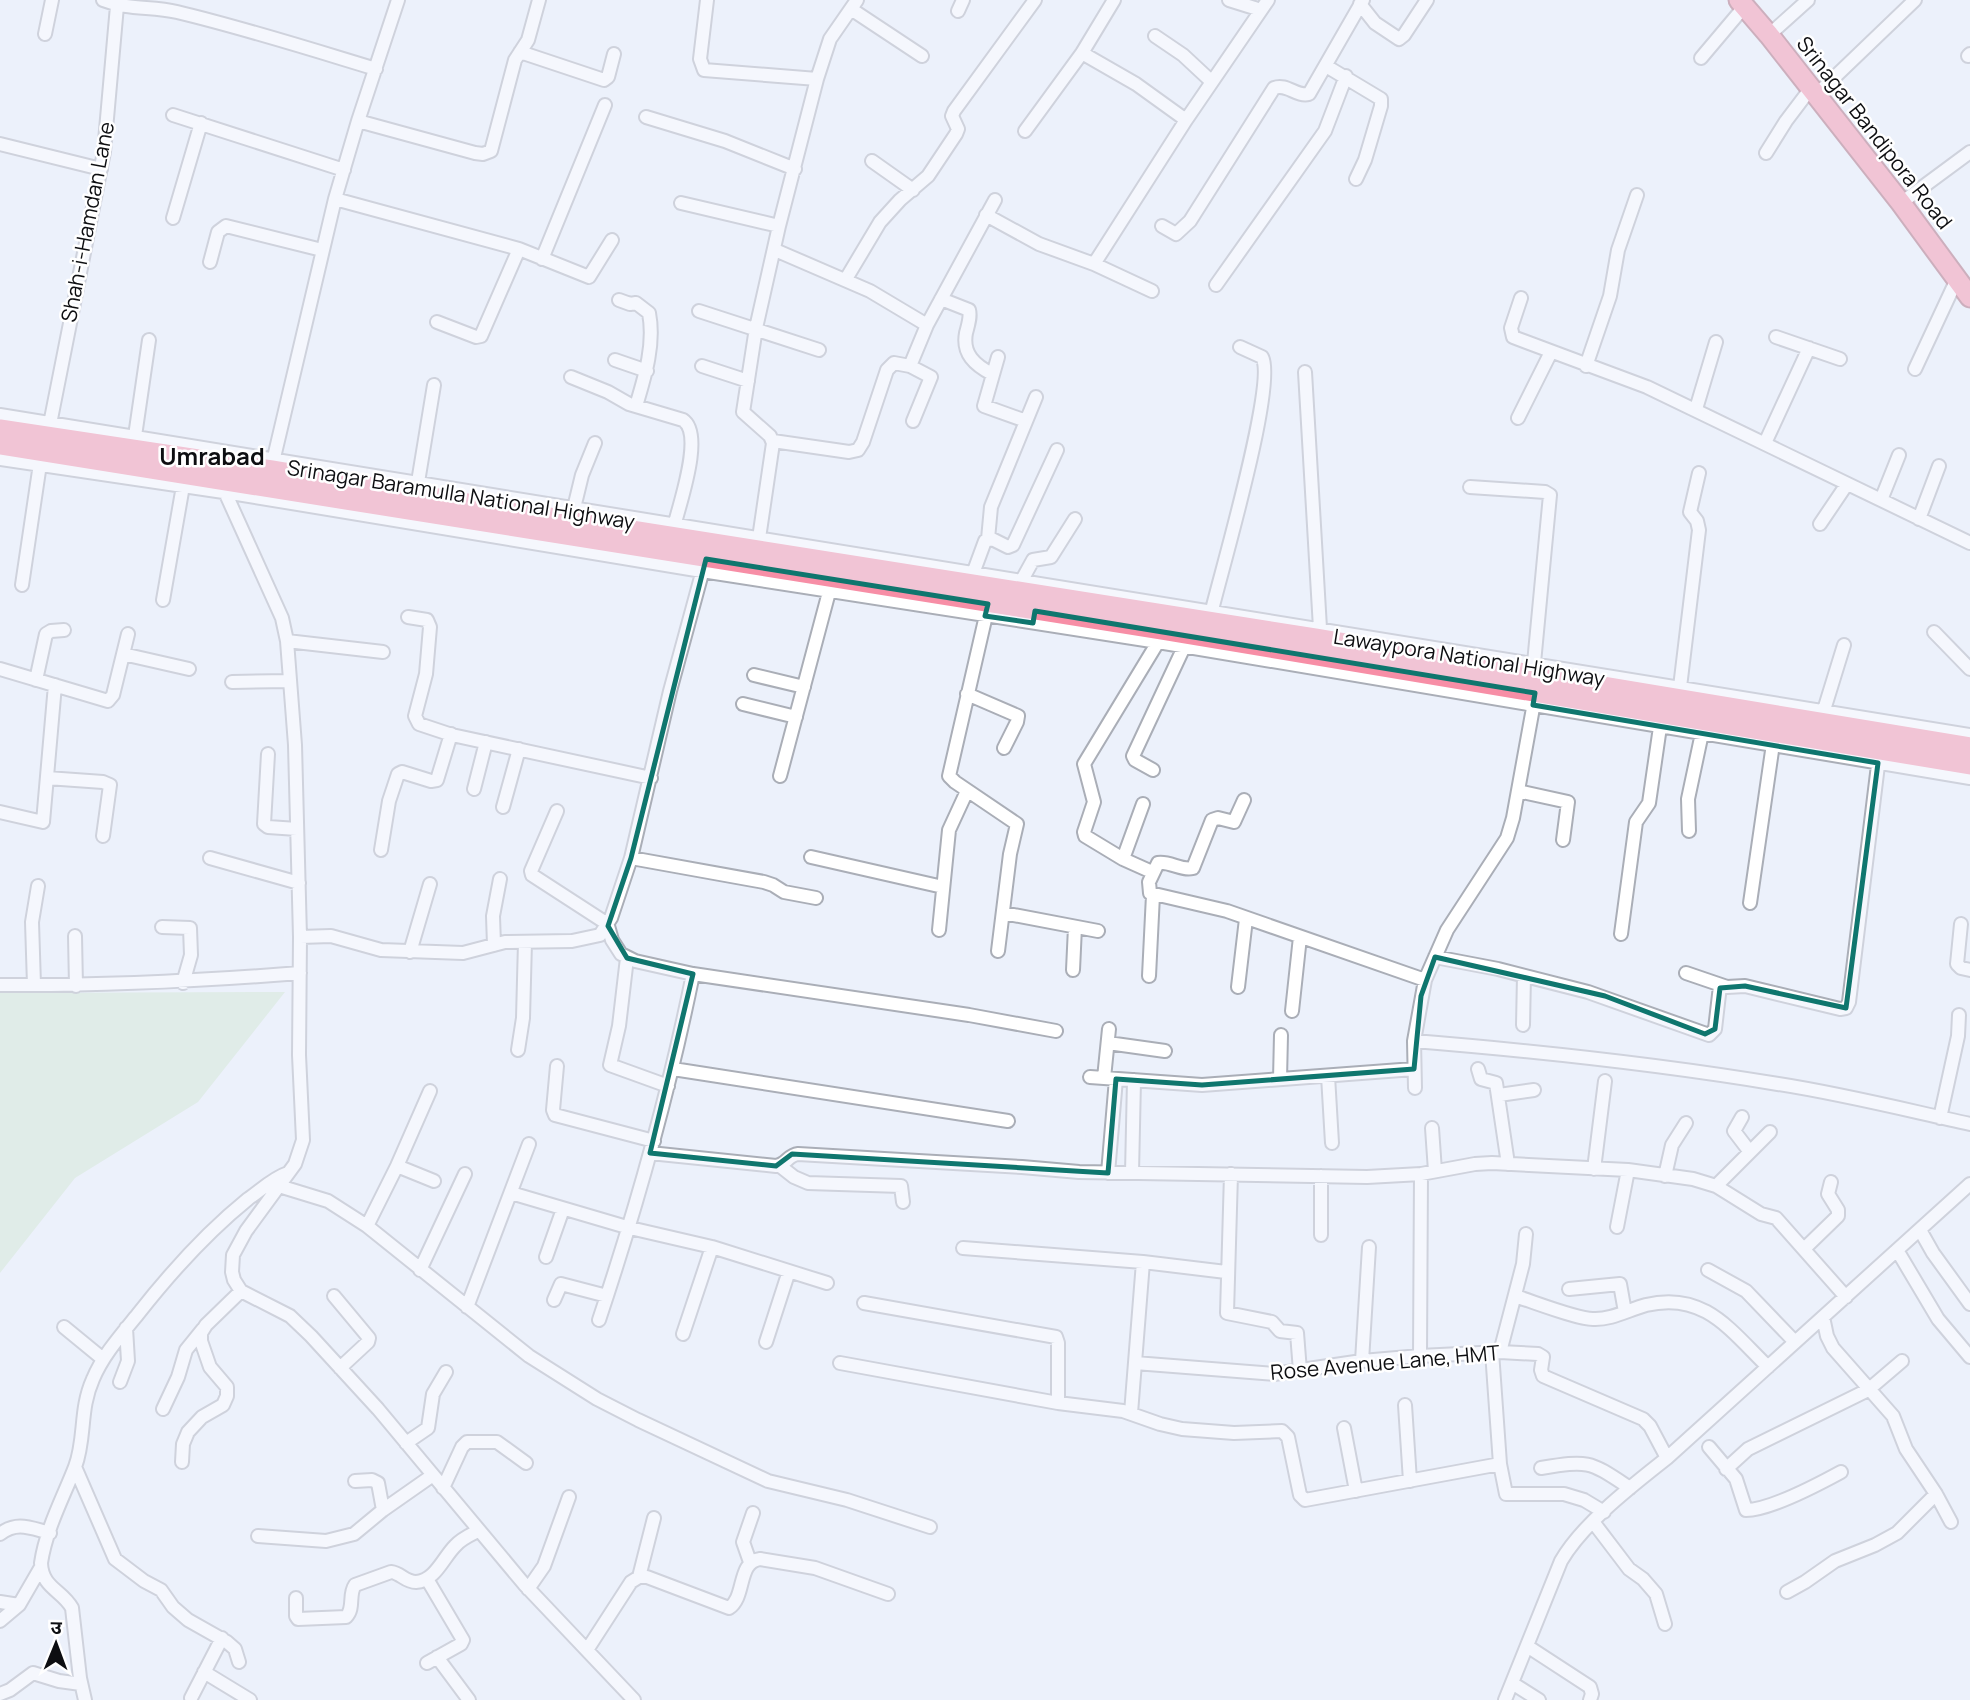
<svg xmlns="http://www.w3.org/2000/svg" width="1970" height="1700" font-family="Manrope,'Noto Sans Devanagari',sans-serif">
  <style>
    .green { fill: #d0e7d0 }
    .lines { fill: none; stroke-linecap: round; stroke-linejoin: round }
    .minor-casing { stroke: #aaaeb7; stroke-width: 16 }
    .highway-casing { stroke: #a56172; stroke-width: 23 }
    .minor { stroke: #fff; stroke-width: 12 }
    .highway { stroke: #f78ea6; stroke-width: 19 }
    .marked { fill: none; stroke: #0f766e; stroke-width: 5; stroke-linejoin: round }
    .labels { text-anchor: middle; stroke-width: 5; stroke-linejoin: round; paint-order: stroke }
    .street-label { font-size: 21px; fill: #0d0e11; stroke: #fff }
    .quarter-label { font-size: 24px; font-weight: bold; fill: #0d0e11; stroke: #fff }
  </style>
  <rect width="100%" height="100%" fill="#ecf1fb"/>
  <path class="green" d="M285,992l-87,110 -123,76 -75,95v-280z"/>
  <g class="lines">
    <defs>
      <path id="minor" d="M103,0c25,10 49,6 74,12 67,16 133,37 199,57
        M707,0l-7,59 4,11 113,9
        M1229,0l32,10
        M1360,4l15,19 24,16 5,-4 23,-35
        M851,9l71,47
        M958,11l5,-11
        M45,34l7,-34
        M1769,35l39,-35
        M1155,36l28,19 29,27
        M520,52l84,28 4,-3 6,-23
        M1082,53l54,31 50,36
        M1968,56l2,-2
        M1701,58l43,-51
        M1326,66l55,33v7l-16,54 -9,19
        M1816,95l99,-95
        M173,115l171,55
        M646,117l79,24 70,28
        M358,121l117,32 8,1 8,-3 24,-91 13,-20 11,-40
        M1025,131l57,-78 32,-53
        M0,144l101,25
        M1766,153l20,-32 25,-33
        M872,161l41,29
        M335,199l184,50 70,28 23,-37
        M681,203l98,23
        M1901,203l69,-51
        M986,215l53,29 55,20 58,27
        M173,218l28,-95
        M1162,226l14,8 14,-13 84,-133c13,-5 22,9 35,6l54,-94
        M775,250l95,41 57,34
        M542,259l63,-154
        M210,262l8,-30 8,-6 96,24
        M1094,264l92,-144 82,-120
        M846,279l34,-57 20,-22 28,-24 28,-42 2,-5 -6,-13 2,-5 81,-111
        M1216,285l109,-154 21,-55
        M1521,298l-10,30 2,9 134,50 323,156
        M941,299l28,11c2,7 -1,15 -3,23 -4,21 9,32 26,41
        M619,300l11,4 6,-1 13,10c6,31 -4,63 -13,93
        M699,311l120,39
        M437,322l39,15 5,-1 38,-87
        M1776,337l64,22
        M998,357l-14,49 42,15
        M615,360l32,11
        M702,366l46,15
        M910,366l17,-41 68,-125
        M1586,366l24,-70 8,-46 19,-55
        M1915,369l42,-90
        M1305,372l15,256
        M571,377l37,15 21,12 54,16c21,14 -3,82 -8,103
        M1696,409l20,-67
        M0,415l1970,320
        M1518,418l33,-66
        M49,429l55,-277 13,-146
        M135,436l14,-96
        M773,441l76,11 9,-2 5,-8 24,-72 7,-7 16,3 21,11 -18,44
        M1765,443l44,-95
        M0,459l237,35 465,77 456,71 812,136
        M272,466l63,-267 23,-78 40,-121
        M418,482l16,-97
        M1470,487l75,5 5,3 -16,168
        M225,492l57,126 5,23 8,104 5,192 -1,118 4,85 -8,24 -49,67 -13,24 -1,17 2,8 7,11 49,25 21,20 67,73 146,175 110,116
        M1881,500l18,-45
        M574,508l8,-33 13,-32
        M1919,519l20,-53
        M1820,524l27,-40
        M988,539l3,-32 45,-110
        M758,545l15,-102 -3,-7 -27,-24 13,-84 23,-102 38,-147 13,-40 27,-39
        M971,579l14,-38 7,-2 16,8 5,-2 44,-95
        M1022,580l11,-20 18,-3 24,-38
        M22,585l18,-121
        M163,600l20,-114
        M1212,610c9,-38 65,-228 50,-253l-22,-10
        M987,611l-38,165 6,6 62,42 -7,30 -12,97
        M408,617l19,3 3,7 -4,47 -11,42 4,8 33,11 199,43
        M1934,632l36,37
        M287,641l96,11
        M123,654l66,15
        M0,669l108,32 5,-6 15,-61
        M754,675l50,12
        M36,680l10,-46 5,-3 13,-1
        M232,682l58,-1
        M1680,687l19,-157 -2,-9 -7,-9 9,-39
        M967,694l51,22 -1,6 -13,26
        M743,704l53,13
        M1824,710l20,-65
        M268,754l-4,70 4,3 29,2
        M1153,770l-18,-10 -2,-4 51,-109
        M780,776l49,-184
        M47,778l56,4 7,3 -7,51
        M474,789l12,-47
        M1518,791l50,11 -5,38
        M1244,800l-10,22 -16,-4 -6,2 -19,48c-12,3 -23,-7 -35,-5l-9,19 1,11 77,18 198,69
        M503,807l16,-58
        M557,811l-26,60 1,4 71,46 5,5 4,14 9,14 14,7 58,13 276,41 87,16
        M0,812l43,10 12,-137
        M1689,831l-1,-32 14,-66
        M381,850l8,-49 9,-27 4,-2 29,9 6,-1 14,-46
        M811,857l132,30
        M210,858l89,25
        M631,858l133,24 9,3 11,7 32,6
        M1123,859l20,-55
        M1152,872l-29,-13 -38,-23 -1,-4 10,-30 -10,-38 74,-122
        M1750,903l24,-166
        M1003,913l95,18
        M1961,924l-4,40 4,4 9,2
        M162,927l28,1 1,27 -8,28
        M939,930l10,-100 18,-39
        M1621,934l15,-112 13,-19 12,-83
        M75,936l1,50
        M300,937l31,-1 50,14 82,3 42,-11 67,-1 28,-6 11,-17 20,-60 39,-167 34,-125
        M494,945l-1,-29 7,-37
        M410,952l20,-68
        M1435,957l63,12 90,23 121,43 6,-6 5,-43
        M627,958l-8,68 -9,39 58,21
        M1073,970l2,-43
        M1686,973l41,14 18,-1 95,23 6,-1 3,-6 30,-245
        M1149,976l4,-81
        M0,985c101,1 199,-4 300,-12
        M34,985l-2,-63 6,-36
        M1238,987l8,-68
        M1292,1011l8,-74
        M1523,1025l1,-49
        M1414,1041c122,10 244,23 364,43 65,10 128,26 192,40
        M1108,1043l57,8
        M518,1050l5,-32 2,-76
        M557,1066l-4,44 2,5 99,26
        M673,1069l335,52
        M1478,1069l3,10 15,4 12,81
        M1328,1076l4,67
        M1090,1077l112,8 212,-16
        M1104,1078l5,-49
        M1280,1079l1,-44
        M1415,1088l-1,-47 11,-61 22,-50 60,-92 6,-20 22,-121
        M1499,1095l35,-5
        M1742,1117l-8,14 16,21
        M1940,1118l18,-82 1,-21
        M1432,1128l3,43
        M650,1153l126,13c10,-1 12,-11 22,-12l224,13 57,5 288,5 54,-3 54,-10 17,-1 136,7 65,9 23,7 45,28 15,4 70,79
        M397,1166l37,15
        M780,1166l14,11 14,6 93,3 2,16
        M1594,1169l11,-88
        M1108,1173l8,-94
        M1132,1173l2,-93
        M1231,1174l-4,139 45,9 8,9 17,2 3,38
        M1665,1176l7,-31 14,-22
        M279,1186l49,15 39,25 162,130 68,43 41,21 130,61 79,19 83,27
        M1716,1186l54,-54
        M511,1193l119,35 82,19 115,36
        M367,1226l30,-60 33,-75
        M1617,1227l11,-57
        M1920,1230l13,23 37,51
        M1321,1235v-59
        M963,1248l180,14 83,10
        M1804,1249l34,-33v-6l-10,-16 3,-12
        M1897,1250l41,69 32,38
        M546,1257l17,-48
        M420,1270l45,-96
        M1708,1270l38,21 49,51
        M1569,1289l51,-5 5,28
        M334,1296l35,42 -1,4 -28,26
        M1515,1296c19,6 62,23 78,23 18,1 35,-9 53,-14 58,-14 84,25 122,62
        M554,1300l7,-16 46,12
        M864,1303l192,34 2,6v60
        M467,1307l62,-163
        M1823,1317l4,19 6,12 60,68 13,33 30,45 15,28
        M599,1320c38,-114 70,-228 94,-346
        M64,1327l39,32
        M683,1334l29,-87
        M766,1342l23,-71
        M1492,1352l8,112 6,30h58l20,6 20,12
        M1500,1352l23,-88 3,-30
        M1420,1356l1,-182
        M1362,1361l7,-114
        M840,1363l218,40 65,8 37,13 22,5 52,4 48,-2 6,6 12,58 5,5 195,-36
        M1135,1363l139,11 88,-13 58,-5 80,-4 38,2 5,3 -2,13 2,6 100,43 7,7 17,32
        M120,1382l8,-21 -2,-33
        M1405,1405l5,76
        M163,1409l15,-32 8,-27 17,-21
        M1131,1413l12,-151
        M1344,1428l12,63
        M406,1443l22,-15 5,-34 13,-22
        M1709,1447l27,32 10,31c24,0 73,-26 95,-38
        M182,1462l1,-18 5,-12 14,-15 21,-12 4,-9v-9l-17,-20 -9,-26v-8l5,-8 35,-34
        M75,1467l40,92 29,22 17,9 12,17 15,13 39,22 8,7 4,13
        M1541,1468c49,-8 48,-7 89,20
        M1726,1469l22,-20 120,-59 34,-29
        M355,1481l17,-1 6,3 5,27
        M443,1488l19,-41 5,-5h30l29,21
        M1594,1523l35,46 14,10 13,15 9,30
        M0,1534c17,-13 30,-6 50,-1
        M258,1536l68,5 28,-7 29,-24 50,-35
        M750,1562l-7,-20 10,-29
        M639,1577l15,-59
        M528,1589l16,-23 25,-69
        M1787,1592l18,-10 30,-21 40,-16 22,-12 39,-39
        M296,1598v18l2,3 48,-2c9,-9 2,-22 9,-32l36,-13c10,1 14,10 25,10 19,-1 27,-24 39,-36 6,-7 15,-11 23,-15
        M0,1602l19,3
        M0,1621l19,-16 22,-38
        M1527,1646l63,41 2,7 -2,6
        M587,1650l44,-68 8,-5h8l82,31c17,-11 8,-46 31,-49l55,9 73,26
        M437,1657l32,43
        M427,1663l34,-19 2,-4 -36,-61
        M204,1672l46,28
        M1512,1683l27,17
        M0,1694l10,-4 23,-17 26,8 22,3
        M191,1698l31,-60
        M85,1700l-5,-22 -8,-70c-10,-18 -30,-20 -31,-45 5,-34 22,-65 34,-96 11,-29 4,-57 18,-88 10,-24 28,-44 45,-65 33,-42 68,-81 110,-115 13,-9 25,-21 40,-26
        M1505,1700l56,-139c22,-38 72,-76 106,-103l303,-274"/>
      <path id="highway" d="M1739,0l30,35 132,168 69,94
        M0,429l272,41 278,47 765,121 655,109
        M0,445l1162,185 808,135"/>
    </defs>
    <use href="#minor" class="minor-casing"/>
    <use href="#highway" class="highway-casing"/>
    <use href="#minor" class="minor"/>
    <use href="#highway" class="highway"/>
  </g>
  <path d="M0 0H1970V1700H0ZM706,559l282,45 -3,12 48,7 2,-12 500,82 -2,12 345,58 -32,245 -101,-22 -25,2 -5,41 -10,5 -100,-38 -170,-39 -14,39 -7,73 -212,16 -86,-6 -8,94 -316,-19 -16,12 -126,-13 43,-179 -66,-16 -19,-32 23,-68z" fill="#ecf1fb" fill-opacity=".55" fill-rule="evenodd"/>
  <path class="marked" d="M706,559l282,45 -3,12 48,7 2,-12 500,82 -2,12 345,58 -32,245 -101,-22 -25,2 -5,41 -10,5 -100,-38 -170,-39 -14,39 -7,73 -212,16 -86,-6 -8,94 -316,-19 -16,12 -126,-13 43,-179 -66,-16 -19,-32 23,-68z"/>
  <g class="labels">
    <g class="street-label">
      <text transform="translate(1874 133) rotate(52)" y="7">Srinagar Bandipora Road</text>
      <text transform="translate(88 222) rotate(-79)" y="7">Shah-i-Hamdan Lane</text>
      <text transform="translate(461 495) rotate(9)" y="7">Srinagar Baramulla National Highway</text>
      <text transform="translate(1469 658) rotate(9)" y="7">Lawaypora National Highway</text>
      <text transform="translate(1385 1363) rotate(-5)" y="7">Rose Avenue Lane, HMT</text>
    </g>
    <g class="quarter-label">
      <text x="212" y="465">Umrabad</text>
    </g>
  </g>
  <g transform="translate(56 1644) rotate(1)" stroke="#ffffff" stroke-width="5" paint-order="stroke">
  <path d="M0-5L12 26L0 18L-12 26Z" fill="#0d0e11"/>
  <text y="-10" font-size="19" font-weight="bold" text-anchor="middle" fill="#0d0e11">उ</text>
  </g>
</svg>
